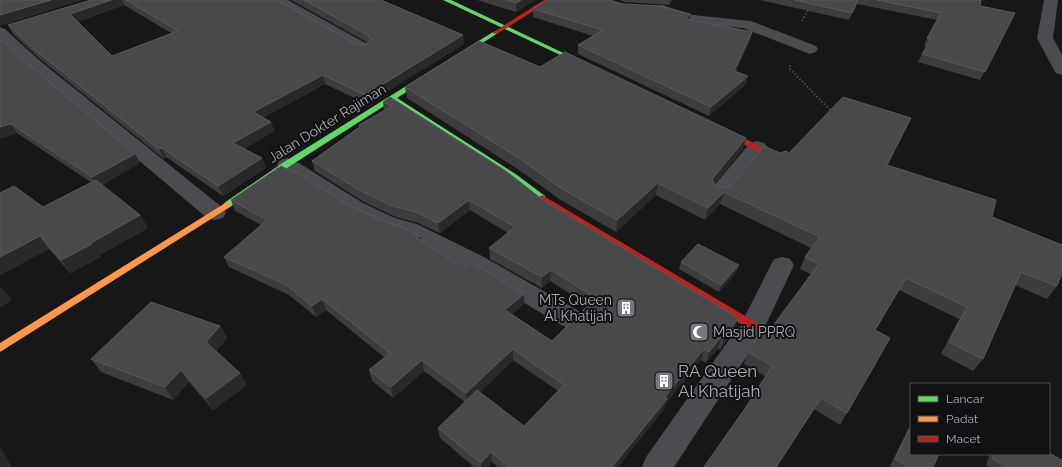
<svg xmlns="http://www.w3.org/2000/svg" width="1062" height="467" font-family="Raleway,sans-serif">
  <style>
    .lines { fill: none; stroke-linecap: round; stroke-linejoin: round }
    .path { stroke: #4d4e52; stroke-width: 2; stroke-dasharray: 1.5 2; stroke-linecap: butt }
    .street { fill: #4b4c50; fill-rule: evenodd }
    .fast { fill: #63d668; fill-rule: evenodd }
    .slow { fill: #ff974d; fill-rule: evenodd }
    .jam { fill: #b3261e; fill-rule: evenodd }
    .wall { fill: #3d3d3f; fill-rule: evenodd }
    .shaded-wall { fill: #29292a }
    .building { fill: #49494c; stroke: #58595d }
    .labels { text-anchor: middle; stroke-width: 4; stroke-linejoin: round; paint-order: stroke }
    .street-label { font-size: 14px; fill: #a8adb8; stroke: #111113 }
    .poi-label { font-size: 14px; fill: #a8adb8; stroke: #111113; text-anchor: end }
    .near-poi-label { font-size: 17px; fill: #a8adb8; stroke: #111113; text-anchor: start }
  </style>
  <rect width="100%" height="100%" fill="#171717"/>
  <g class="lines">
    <path class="path" d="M802,21l7,-13
      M790,65v4l41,42"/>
    <path class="street" d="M271,0h17l81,45 2,3 -2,3 -6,2 -6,-2 -84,-48z
      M1044,0h14l-5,38 9,17v20l-6,-2 -2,-3 -17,-32z
      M662,5l31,10 58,6 65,25 2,3 -2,3 -6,2 -67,-26 -52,-5 -34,-11 -2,-3 2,-3z
      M0,27l5,2 34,31 184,148 3,5 -3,5 -8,2 -8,-2 -180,-152 -27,-26z
      M757,141l7,2 3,4 -40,50 -7,2 -7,-2 -3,-5 3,-5 37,-44z
      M287,158l7,2 69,43 32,15 22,6 67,33 95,54 3,7 -3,7 -9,3 -9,-3 -93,-56 -66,-34 -21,-6 -32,-16 -69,-45 -3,-4 3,-4z
      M782,257l8,2 4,6 -32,68 -88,134h-32l4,-10 97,-137 31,-61z"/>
    <path class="fast" d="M443,0h8l140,66 -1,1h-4z
      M493,32l5,1 -101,65 120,77 28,21 1,2 -1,2h-6l-28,-21 -119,-78 -102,65 -60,41h-6l-1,-2 1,-2 60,-41z"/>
    <path class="slow" d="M227,202l3,1 1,2 -1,2 -230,145v-9z"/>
    <path class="jam" d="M544,0h7l-54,34 -5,-1z
      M716,127h6l59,30 -4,2h-3l-58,-28z
      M542,195l215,128 1,3 -1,3 -4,1 -4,-1 -210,-129 -1,-2z"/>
  </g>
  <path class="wall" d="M91,0h186l77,43 7,2 7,-2 -77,-43h90l83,44 -97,60 -42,-20 -62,34 8,4 3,9 -30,18 22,19 -43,28 -57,-39 -2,2 -124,-100 -27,-25 -5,-9zM124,5l47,28 -59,23 -35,-34z
    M477,0h58l-19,12z
    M620,0h53l-4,5 -45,-3z
    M760,0h221l-1,6 35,7 -35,67 -62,-18 4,-8 5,-7 -3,-1 3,-8 10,-18 -80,-16 -8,16z
    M623,4l40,3 27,7 -1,5 63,13 -2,9 -14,30 12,5 -3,9 -36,31 -131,-62v-9l15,-9 -60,-19v-8z
    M21,58l114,96 5,9 -38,22 38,30 8,13 -48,27 1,2 -31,16 -21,-24 -49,26v-82l43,14 49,-24 -75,-50 -17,6z
    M540,67l203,82 -29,36 1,1 8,2 8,-2 49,-33h9l98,12 105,52 65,69 -10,13 -32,-14 -32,74 -10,12 -32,-17 18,-35 -60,-29 -24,40 -28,83 -7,12 -26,-16 -37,58h-73l42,-60 20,-30 -22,-13 4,-12 21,-21 42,-57 -11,-5 5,-12 6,-9 -91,-44 -15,16 -49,-25 -40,37 -57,-33 -37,-27 -115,-74 -2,-11z
    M390,97l345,232 -15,21 -2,-2 -12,15 -5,-3 -35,43 -2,6 -46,58h-120l-6,-5 -4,5h-14l-34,-29 -2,-10 27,-26 -41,-31 -31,27 -21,-17 -3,-11 16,-12 -59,-48 -10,7 -27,-22 -60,-28 -5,-10 37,-32 -26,-14 -4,-11 115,4 75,37 43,27 60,26v10l-12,10 40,27 29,-26 7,-10 -38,-24 -8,7 -52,-29 -1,-11 19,-15 -38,-23 -30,23 -22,-10 -22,-6 -32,-15 -49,-31 -3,-10 47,-34v-2l25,-14 -1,-9zM513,360l45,31 -34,35 -44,-34z
    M681,262l55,11 -17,19 -40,-23z
    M220,326l7,12 -11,13 24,22 7,12 -34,25 -24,-28 -16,18 -72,-28 -10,-13z
    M911,425v29l22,13h-42l-1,-1 18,-37z
    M990,454h59l12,13h-72l-3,-2z"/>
  <path class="shaded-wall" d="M51,0h32l-83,26v-11z
    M111,0h11l2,5 -50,18 -4,-9z
    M521,0h14l-19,12v-9z
    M670,0h3l-4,5z
    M858,0h1l-10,20 3,-7z
    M690,14l-1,8 -3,-3z
    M752,32l-2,9 -19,39 3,-9z
    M463,35l1,9 -97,60 -2,-9z
    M323,75l2,9 -69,38 -3,-10z
    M748,76l-3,9 -36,31 2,-9z
    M271,122l3,9 -37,22 -4,-10z
    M11,124l6,9 -17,6v-12z
    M746,138l-3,11 -34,42 3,-12z
    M162,148l4,9 -2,2 -5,-10z
    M135,154l5,9 -42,24 -6,-10z
    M262,158l4,10 -43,28 -5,-10z
    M658,183l-2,12 -40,37 1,-12z
    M724,192l-4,12 -15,16 3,-12z
    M469,200l1,10 -30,23 -2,-10z
    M140,215l8,13 -48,27 1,2 -31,16 -9,-13z
    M40,236l9,13 -49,26v-18z
    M420,236l2,11 -5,-9z
    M739,265l-3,8 -17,19 2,-7z
    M551,270l-1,11 -8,7v-11z
    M1,287l11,13 -12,8v-20z
    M524,294v10l-18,16 -1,-10z
    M322,299l4,11 -10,7 -4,-11z
    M738,318l-3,11 -15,21 4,-11z
    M220,326l7,12 -14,17 -7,-13z
    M721,337l-3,11 -12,15 3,-11z
    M513,349v11l-45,44 -2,-11z
    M704,349l-3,11 -35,43 -2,6 -46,58h-6l53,-70z
    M422,360l2,11 -31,27 -2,-11z
    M181,370l8,12 -16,18 -8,-13z
    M240,373l7,12 -34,25 -7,-12z
    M821,398l-7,11 -37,58h-1z
    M0,446l12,21h-12z
    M491,452l1,10 -4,5h-7v-4z"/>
  <path class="building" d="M0,0h51l-51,15z
    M91,0h20l-41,14 42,42 66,-25 -52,-31h151l77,43 7,2 7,-2 3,-3 -3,-5 -64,-35h77l82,35 -98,60 -42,-20 -70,37 18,10 -38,21 29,15 -44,28 -56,-38 -3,1 -124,-99 -27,-25z
    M505,0h16l-5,3z
    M547,0h63l13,4 40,2 -1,1 28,7 -4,5 66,13 -18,39 14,5 -37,31 -133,-62 25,-15 -70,-21z
    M794,0h64l-6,13z
    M878,0h103l-1,6 35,7 -30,59 -63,-18 9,-15 -4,-1 14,-25z
    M0,38l21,20 114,96 -43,23 -81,-53 -11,3z
    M479,41l61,26 25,-15 181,86 -34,41 3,7 8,2 8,-2 33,-40 16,7 6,-2 3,2 54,-56 68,21 -24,47 109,35 -4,17 70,28v28l-5,13 -36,-14 -38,87 -34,-17 18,-35 -61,-29 -31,52 15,8 -43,75 -26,-15 -45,69h-72l42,-60 26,-41 -24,-14 16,-24 5,3 50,-67 -14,-7 15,-20 -96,-45 -16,16 -50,-25 -41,37 -58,-33 -37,-27 -117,-73z
    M390,97l116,74 37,29 195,118 -14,21 -3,-2 -12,15 -5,-3 -39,48 2,2 -55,68h-103l-18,-15 -10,11 -43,-35 39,-38 47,36 40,-41 -51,-36 -47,44 -44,-33 -31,27 -22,-17 21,-17 -68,-54 -10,7 -27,-22 -61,-27 43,-37 -36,-20 50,-34 14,7 1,-1 50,32 32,15 21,7 21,10 -3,2 47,30 7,-6 53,32 -19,16 47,31 24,-24 5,-2 2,-5 13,-12 -45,-28 -9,7 -53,-29 26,-21 -46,-27 -31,23 -22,-11 -23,-6 -32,-15 -49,-30 49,-35 -2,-1 33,-19 -9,-4z
    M96,180l44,35 -49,28 1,1 -31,16 -21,-24 -40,21v-64l14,-7 29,21z
    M698,244l41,21 -18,20 -40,-23z
    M151,302l69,24 -14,16 34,31 -34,25 -25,-28 -16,17 -74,-28z
    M911,426v28h28l-6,13h-25l-13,-8z
    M1049,453l13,7 -1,7h-54l-14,-8 1,-5h55z"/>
  <defs>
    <symbol id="building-square" viewBox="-11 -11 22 22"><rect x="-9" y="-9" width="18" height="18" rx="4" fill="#757880" stroke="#111113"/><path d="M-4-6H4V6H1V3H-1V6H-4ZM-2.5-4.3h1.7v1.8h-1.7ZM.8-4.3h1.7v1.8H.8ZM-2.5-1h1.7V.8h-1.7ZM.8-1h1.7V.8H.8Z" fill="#fff"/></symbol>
    <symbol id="mosque-square" viewBox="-11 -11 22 22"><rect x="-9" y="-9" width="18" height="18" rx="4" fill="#757880" stroke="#111113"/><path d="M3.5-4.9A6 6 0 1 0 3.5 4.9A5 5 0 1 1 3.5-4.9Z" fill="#fff"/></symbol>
  </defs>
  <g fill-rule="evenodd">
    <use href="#building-square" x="615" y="297" width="22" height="22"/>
    <use href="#mosque-square" x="688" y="321" width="22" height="22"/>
    <use href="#building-square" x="653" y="370" width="22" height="22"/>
  </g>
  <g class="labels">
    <g class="street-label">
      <text transform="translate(327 123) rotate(-32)" y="5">Jalan Dokter Rajiman</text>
    </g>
    <g class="poi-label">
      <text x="612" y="305">MTs Queen<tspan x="612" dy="16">Al Khatijah</tspan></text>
      <text x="713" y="337" text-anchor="start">Masjid PPRQ</text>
    </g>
    <g class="near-poi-label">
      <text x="678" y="377">RA Queen<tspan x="678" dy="20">Al Khatijah</tspan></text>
    </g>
  </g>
  <rect x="910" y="383" width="140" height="72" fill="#111113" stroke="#4d4f55"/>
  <rect x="918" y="396" width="20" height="6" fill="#63d668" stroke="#4d4f55"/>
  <text x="946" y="403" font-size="12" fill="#a8adb8">Lancar</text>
  <rect x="918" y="416" width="20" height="6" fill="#ff974d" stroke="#4d4f55"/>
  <text x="946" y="423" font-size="12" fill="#a8adb8">Padat</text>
  <rect x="918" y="436" width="20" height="6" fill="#b3261e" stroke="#4d4f55"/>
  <text x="946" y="443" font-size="12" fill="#a8adb8">Macet</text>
</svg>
